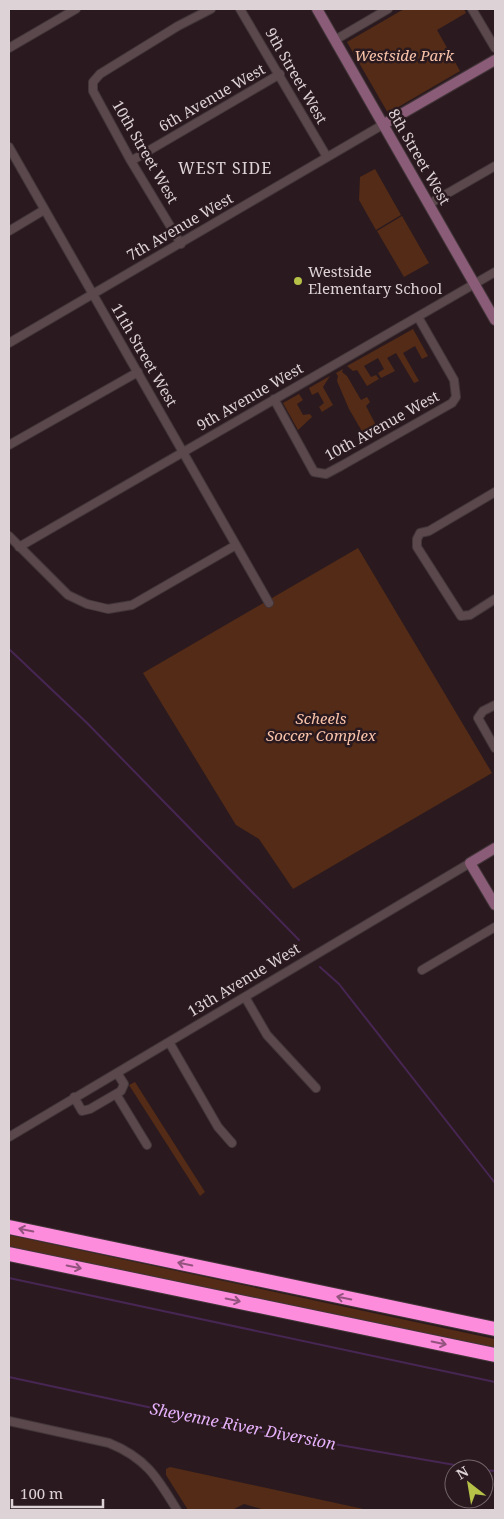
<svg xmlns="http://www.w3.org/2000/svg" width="504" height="1519" font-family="'Noto Serif',serif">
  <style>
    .green { fill: #532b16 }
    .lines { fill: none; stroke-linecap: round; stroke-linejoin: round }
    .stream { stroke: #472653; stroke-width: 2 }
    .street-casing { stroke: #43363a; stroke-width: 10 }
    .secondary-casing { stroke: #43363a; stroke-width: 12 }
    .highway-casing { stroke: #43363a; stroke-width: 16 }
    .street { stroke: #5a484c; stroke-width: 8 }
    .secondary { stroke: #8b5c78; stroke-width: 10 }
    .highway { stroke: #fe8cdd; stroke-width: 14 }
    .oneway { stroke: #94537e }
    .poi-dot { fill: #b6c148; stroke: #2a1a1f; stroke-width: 2 }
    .labels { text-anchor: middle; stroke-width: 5; stroke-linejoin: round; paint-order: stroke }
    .park-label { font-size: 15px; font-style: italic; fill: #f9c3aa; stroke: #2a1a1f }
    .street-label { font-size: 15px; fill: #ddd2d5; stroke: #2a1a1f }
    .poi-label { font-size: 15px; fill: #ddd2d5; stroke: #2a1a1f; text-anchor: start }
    .neighbourhood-label { font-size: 16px; letter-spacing: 1px; fill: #ddd2d5; stroke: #2a1a1f }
    .water-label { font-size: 16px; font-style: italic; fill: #e7b1fc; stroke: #2a1a1f }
  </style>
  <rect width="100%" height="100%" fill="#2a1a1f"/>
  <path class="green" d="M404,9h60l2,4 -29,17 23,41 -72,42 -41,-71z
    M375,169l26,46 -25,15 -17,-30 1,-23z
    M402,216l27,47 -25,14 -27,-46z
    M413,329l15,27 -6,3 -7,-13 -12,7 16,28 -5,2 -18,-30 -9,5 8,13 -14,7 -3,-5 6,-4 -6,-11 -14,8 7,11 5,-2 3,4 -12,7 -10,-16 -4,1 -6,-5z
    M343,369l-1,3 5,4 14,24 6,-3 3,5 -4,4 14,27 -13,7 -18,-31 -12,-28 1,-5 -2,-3z
    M330,376l-7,11 10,18 -11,7 -3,-5 5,-4 -6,-11 -6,3 -3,-7z
    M299,394l4,6 -6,4 6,11 7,-1 2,3 -14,13 -15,-27z
    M358,548l134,225 -199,116 -34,-50 -23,-14 -93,-152z
    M135,1082l70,110 -5,4 -71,-111z
    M9,1235l486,104v11l-486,-103z
    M170,1467l198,43h-103l-21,-6 -12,6h-44l-22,-35v-6z"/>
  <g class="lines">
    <path class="stream" d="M9,649l78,74 212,217
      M320,967l19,17 156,199
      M9,1278l486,104
      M9,1377l250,54 219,38
      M484,1470l11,1"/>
    <defs>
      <path id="street" d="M240,9l87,148
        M472,9l23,39
        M335,40l53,-31
        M9,48l67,-39
        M9,147l260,456
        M131,161l149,-87
        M429,204l66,-38
        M9,231l35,-21
        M181,244l-50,-83 -38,-70v-9l7,-8 78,-48 33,-17
        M9,343l375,-219
        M274,399l40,73 12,2 15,-8 111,-63 4,-6 -2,-17 -36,-63
        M9,445l129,-73
        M495,492l-66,39 -9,2 -3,6v8l44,69 9,-1 25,-16
        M9,536l59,59 19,9 21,5 24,-4 104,-60
        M19,547l476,-275
        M495,705l-12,6 -5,7 17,30
        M422,970l73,-43
        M245,997l22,38 49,53
        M169,1042l49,85 14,16
        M116,1094l31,51
        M74,1097l8,14 8,-2 31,-18 3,-7 -7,-11
        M9,1137l461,-274
        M9,1421l100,22c37,15 48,34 68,67"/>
      <path id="secondary" d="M317,9l178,311
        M384,124l111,-64
        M495,848l-25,15 25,42"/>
      <path id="highway" d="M9,1227l486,102
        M9,1254l486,101"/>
    </defs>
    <use href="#street" class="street-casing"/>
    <use href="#secondary" class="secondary-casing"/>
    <use href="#highway" class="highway-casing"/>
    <use href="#street" class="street"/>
    <use href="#secondary" class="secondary"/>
    <use href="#highway" class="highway"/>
  </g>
  <defs><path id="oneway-shaft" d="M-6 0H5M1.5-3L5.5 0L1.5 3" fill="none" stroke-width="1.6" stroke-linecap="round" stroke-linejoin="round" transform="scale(1.25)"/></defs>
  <g class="oneway">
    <use href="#oneway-shaft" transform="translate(26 1230) rotate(-168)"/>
    <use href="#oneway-shaft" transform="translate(185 1264) rotate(-168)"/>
    <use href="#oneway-shaft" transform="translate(74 1267) rotate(12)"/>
    <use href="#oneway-shaft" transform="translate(344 1298) rotate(-169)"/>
    <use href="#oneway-shaft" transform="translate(233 1300) rotate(12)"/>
    <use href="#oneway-shaft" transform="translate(439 1343) rotate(12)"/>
  </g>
  <circle class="poi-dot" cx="298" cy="281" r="5"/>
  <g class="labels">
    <g class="park-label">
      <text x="404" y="61">Westside Park</text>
      <text x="321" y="724">Scheels<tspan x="321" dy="17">Soccer Complex</tspan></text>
    </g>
    <g class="street-label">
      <text transform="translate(296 76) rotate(60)" y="5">9th Street West</text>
      <text transform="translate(212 98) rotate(-30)" y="5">6th Avenue West</text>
      <text transform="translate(145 152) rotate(60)" y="5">10th Street West</text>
      <text transform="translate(419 157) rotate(60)" y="5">8th Street West</text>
      <text transform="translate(180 227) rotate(-30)" y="5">7th Avenue West</text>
      <text transform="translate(144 355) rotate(60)" y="5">11th Street West</text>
      <text transform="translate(250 397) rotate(-30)" y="5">9th Avenue West</text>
      <text transform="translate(382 426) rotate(-29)" y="5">10th Avenue West</text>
      <text transform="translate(244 980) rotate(-31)" y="5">13th Avenue West</text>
    </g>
    <g class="poi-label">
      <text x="308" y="277">Westside<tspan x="308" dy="17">Elementary School</tspan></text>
    </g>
    <g class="neighbourhood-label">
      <text x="225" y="174">WEST SIDE</text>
    </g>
    <g class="water-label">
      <text transform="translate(243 1426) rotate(11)" y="6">Sheyenne River Diversion</text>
    </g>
  </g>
  <rect width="504" height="1519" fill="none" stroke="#ddd2d5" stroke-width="20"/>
  <g transform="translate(469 1484) rotate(329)"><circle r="24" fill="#2a1a1f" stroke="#726468"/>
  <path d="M0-4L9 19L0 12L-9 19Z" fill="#b6c148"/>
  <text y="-8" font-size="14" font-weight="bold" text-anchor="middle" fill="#ddd2d5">N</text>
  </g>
  <path d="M12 1499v8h91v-8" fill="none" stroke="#ddd2d5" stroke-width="2.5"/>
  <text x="20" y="1499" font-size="15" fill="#ddd2d5" stroke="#2a1a1f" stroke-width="4" paint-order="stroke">100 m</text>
</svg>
